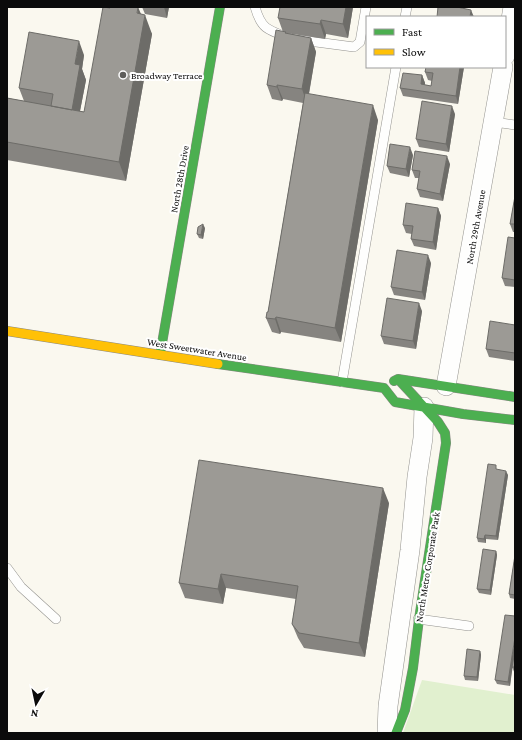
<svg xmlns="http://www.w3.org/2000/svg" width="522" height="740" font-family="'Crimson Pro',serif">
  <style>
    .green { fill: #e1f0cf }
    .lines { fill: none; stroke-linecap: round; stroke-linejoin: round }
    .lane-casing { stroke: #93928e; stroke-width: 10 }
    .street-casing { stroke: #93928e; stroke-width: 20 }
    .fast-casing { stroke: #898884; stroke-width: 10 }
    .slow-casing { stroke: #898884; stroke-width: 10 }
    .lane { stroke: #fefefd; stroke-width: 9 }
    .street { stroke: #fefefd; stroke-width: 19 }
    .fast { stroke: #4caf50; stroke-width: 9 }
    .slow { stroke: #ffc107; stroke-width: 9 }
    .wall { fill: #868480 }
    .shaded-wall { fill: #6d6c68 }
    .building { fill: #9c9a95; stroke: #6d6c68 }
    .poi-dot { fill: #5f5e5b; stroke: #fff; stroke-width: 1.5 }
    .labels { text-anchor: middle; stroke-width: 4; stroke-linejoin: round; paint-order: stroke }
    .poi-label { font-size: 10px; fill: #0b0b0b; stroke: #fff; text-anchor: start }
    .street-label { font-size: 10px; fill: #0b0b0b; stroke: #fff }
  </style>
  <rect width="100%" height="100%" fill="#faf8ef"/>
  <path class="green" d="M422,680l93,15v38h-112z"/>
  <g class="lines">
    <defs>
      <path id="lane" d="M255,7c6,21 12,23 32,30
        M405,17l2,-10
        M301,40l53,7 6,-5 6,-35
        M494,122l21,3
        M342,382l54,-315
        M7,568l14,19 35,32
        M418,619l51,7"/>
      <path id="street" d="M505,56l8,-49
        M446,386l57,-319
        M387,733l1,-27 22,-156 7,-73 6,-39 1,-31"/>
      <path id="fast" d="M160,355l60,-348
        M218,364l166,24 11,14 68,12 52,6
        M394,381l4,-2 117,18
        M396,733l9,-23 8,-42 6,-49 27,-176 -1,-10 -7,-11 -40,-43"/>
      <path id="slow" d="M7,331l211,33"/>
    </defs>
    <use href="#lane" class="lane-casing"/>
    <use href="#street" class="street-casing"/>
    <use href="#fast" class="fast-casing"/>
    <use href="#slow" class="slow-casing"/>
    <use href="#lane" class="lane"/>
    <use href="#street" class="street"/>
    <use href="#fast" class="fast"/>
    <use href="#slow" class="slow"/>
  </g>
  <path class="wall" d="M142,7h27l-2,11 -22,-4z
    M353,7l-5,31 -22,-4 -1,5 -39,-6 25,5 5,14 -7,42 69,26 -37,222 -60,-10 -1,2 -8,-2 -6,-14 2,-6 35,-209 -20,-4 -1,2 -10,-2 -5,-14 16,-53 -5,-14z
    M141,14l11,20 -26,147 -119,-21v-62l17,3 -5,-13 65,-33 -2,14 4,11 -6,31 4,1z
    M426,67h38l-6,37 -55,-8 -3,-8 22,-13 3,8v2l6,1 1,-5 -4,-1 -3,-8z
    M455,114l-6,38 -30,-5 -3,-8z
    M413,155l-4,22 -19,-4 -3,-7z
    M450,164l-7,37 -23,-4 -3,-8 2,-11h-4l-3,-8z
    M515,196v36h-2l-3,-8z
    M438,208l3,8 -5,34 -22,-4 -3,-7 1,-5 -6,-1 -3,-8z
    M205,228l-2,11 -4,-1 -2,-4z
    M515,238v49l-10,-1 -3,-8z
    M431,263l-6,37 -31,-5 -3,-8z
    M422,311l-6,38 -32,-5 -3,-8z
    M515,325v36l-26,-4 -3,-8z
    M498,469l10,6 -10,65 -12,-1v4l-8,-1 -1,-4z
    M389,503l-24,154 -61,-9 -6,-10 -6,-14 4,-25 -70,-11 -3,16 -38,-6 -6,-15z
    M496,551l1,4 -6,40 -12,-2 -2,-4z
    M515,555v44l-5,-1 -1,-4z
    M480,651l1,4 -3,26 -13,-1 -1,-4z
    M515,651v23l-3,-7 -2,19 -13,-2 -2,-4z"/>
  <path class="shaded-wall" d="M138,7l6,14 1,-6 7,19 -26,147 -7,-19z
    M164,7h5l-2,11z
    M346,7h7l-5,31 -5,-14z
    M471,10l3,7h-4z
    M321,20l5,14 -1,5 -5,-15z
    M311,38l5,14 -9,52 -5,-15z
    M79,41l5,14 -2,14 4,11 -9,46 -5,-15 3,-47z
    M460,67h4l-6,37 -2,-8z
    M422,75l3,8 -1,9 -3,-8z
    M277,85l6,14 -1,2 -5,-14z
    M373,105l5,15 -37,222 -6,-14z
    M452,106l3,8 -6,38 -3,-8z
    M410,147l3,8 -4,22 -3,-8z
    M447,156l3,8 -7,37 -3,-7z
    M438,208l3,8 -5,34 -3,-8z
    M203,224l2,4 -2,11 -2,-4z
    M428,255l3,8 -6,37 -3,-8z
    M419,303l3,8 -6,38 -3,-8z
    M276,317l5,15 -1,2 -5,-15z
    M506,471l2,4 -10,65 -2,-4z
    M383,488l6,15 -24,154 -6,-14z
    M485,535l1,4v4l-2,-4z
    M496,551l1,4 -6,40 -1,-5z
    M221,574l5,14 -3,16 -5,-15z
    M515,637v13l-5,36 -2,-4z
    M480,651l1,4 -3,26 -1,-4z"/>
  <path class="building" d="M103,7l7,1v-1h28l-1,6 8,2 -26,147 -112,-20v-44l77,14z
    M280,7h66l-3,17 -22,-4 -1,4 -42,-6z
    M438,7h19l14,3 -1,7h-33z
    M276,30l10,2 -1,1 26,5 -9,51 -25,-4v2l-10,-2z
    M29,32l50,9 -4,23 5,1 -8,45 -21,-4 2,-12 -34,-6z
    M426,67h34l-4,29 -56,-8 3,-15 19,2 -1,9 10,2 2,-13 -8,-1z
    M305,93l68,12 -38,223 -59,-11 -1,2 -9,-1 1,-6h1z
    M422,101l30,5 -6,38 -30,-5z
    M390,144l20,3 -4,22 -19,-3z
    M415,151l32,5 -7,38 -23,-5 3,-18 -8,-1z
    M515,196v28h-5z
    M406,203l32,5 -5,34 -22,-3 2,-13 -10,-1z
    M203,224l-2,11 -4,-1 1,-7z
    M508,237l7,1v42l-13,-2z
    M397,250l31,5 -6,37 -31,-5z
    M387,298l32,5 -6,38 -32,-5z
    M490,321l25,4v28l-29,-4z
    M199,460l184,28 -24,155 -60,-10 -7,-9 6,-38 -77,-12 -3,15 -39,-6z
    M488,464l8,1v4l10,2 -10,65 -11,-1 -1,4 -7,-1z
    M483,549l13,2 -6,39 -13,-1z
    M515,555v40l-6,-1z
    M505,615l10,1v21l-7,45 -13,-2z
    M467,649l13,2 -3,26 -13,-1z
    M515,651v16h-3z"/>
  <circle class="poi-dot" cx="123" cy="75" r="4"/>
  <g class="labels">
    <g class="poi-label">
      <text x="131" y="79">Broadway Terrace</text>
    </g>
    <g class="street-label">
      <text transform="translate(179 179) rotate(-80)" y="4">North 28th Drive</text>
      <text transform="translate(475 227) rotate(-80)" y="4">North 29th Avenue</text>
      <text transform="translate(197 349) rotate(9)" y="4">West Sweetwater Avenue</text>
      <text transform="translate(427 567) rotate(-81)" y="4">North Metro Corporate Park</text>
    </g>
  </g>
  <rect width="522" height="740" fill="none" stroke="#0b0b0b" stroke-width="16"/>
  <rect x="366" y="16" width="140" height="52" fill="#ffffff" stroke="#9d9d9d"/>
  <rect x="374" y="29" width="20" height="6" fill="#4caf50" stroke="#9d9d9d"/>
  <text x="402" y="36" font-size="12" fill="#0b0b0b">Fast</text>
  <rect x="374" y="49" width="20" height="6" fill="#ffc107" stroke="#9d9d9d"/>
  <text x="402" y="56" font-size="12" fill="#0b0b0b">Slow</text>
  <g transform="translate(36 704) rotate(189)" stroke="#ffffff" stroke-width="3" paint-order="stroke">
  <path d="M0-3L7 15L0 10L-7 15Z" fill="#0b0b0b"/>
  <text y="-6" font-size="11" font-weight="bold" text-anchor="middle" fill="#0b0b0b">N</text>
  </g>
</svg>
